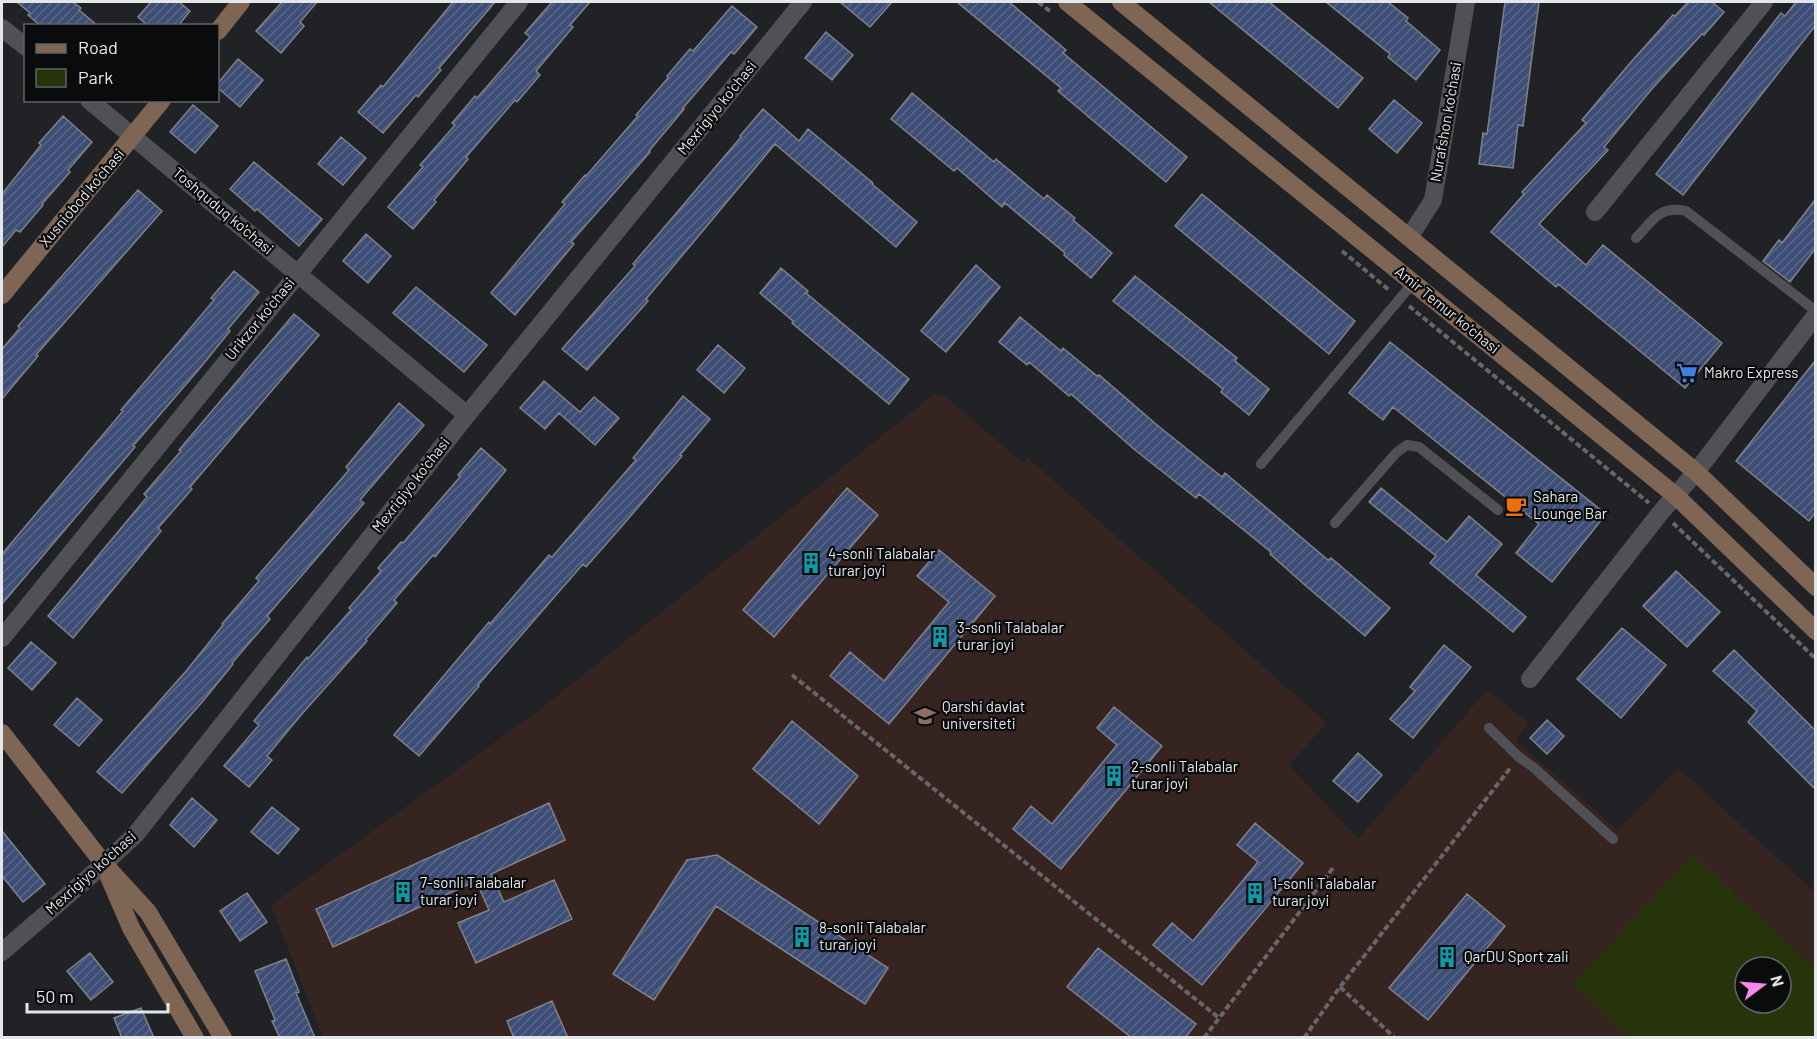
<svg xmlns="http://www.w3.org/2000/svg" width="1817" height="1039" font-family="Barlow,sans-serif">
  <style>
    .education { fill: #362420; fill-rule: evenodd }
    .green { fill: #27330b; fill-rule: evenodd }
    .building { fill: url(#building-hatch); stroke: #808287; stroke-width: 1.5 }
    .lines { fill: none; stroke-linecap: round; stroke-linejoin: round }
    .path { stroke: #65676a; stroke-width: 4; stroke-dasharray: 6 3; stroke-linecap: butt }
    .lane { stroke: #4f5156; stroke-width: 10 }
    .street { stroke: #4f5156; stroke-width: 18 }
    .secondary { stroke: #7f6553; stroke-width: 18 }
    .labels { text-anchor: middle; stroke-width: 4.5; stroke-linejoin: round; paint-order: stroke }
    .street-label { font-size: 15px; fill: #e4e6e8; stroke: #0a0b0d }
    .poi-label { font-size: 15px; fill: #e4e6e8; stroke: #0a0b0d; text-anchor: start }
  </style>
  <defs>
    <pattern id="building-hatch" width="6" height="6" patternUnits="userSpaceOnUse" patternTransform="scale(1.5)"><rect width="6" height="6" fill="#3d4d76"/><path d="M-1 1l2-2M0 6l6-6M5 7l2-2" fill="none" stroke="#59678a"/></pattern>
  </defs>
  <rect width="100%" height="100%" fill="#202226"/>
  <path class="education" d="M934,394l11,2 78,67 4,-6 300,266 -38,42 69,74 129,-149 41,32 -12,19 102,89 60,-62 137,124v145h-1492l-52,-132 268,-195zM1745,967h36v36h-36z"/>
  <path class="green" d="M1693,855l122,114v68h-185l-57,-53zM1745,967h36v36h-36z"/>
  <path class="building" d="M17,2h56l8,6 -2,2 19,16h-57l-13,-11 2,-2z
    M151,2h28l11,9 -12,15h-30l-10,-9z
    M282,2h35l-17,20 4,4 -23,27 -25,-22z
    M453,2h42l-56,66 2,2 -23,27 -2,-2 -33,38 -25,-21 23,-27 2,2z
    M552,2h38l-20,23 3,2 -37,44 4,4 -23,27 -2,-2 -49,57 2,2 -34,41 2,2 -23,27 -25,-22 35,-40 -3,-2 35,-40 -3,-2 23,-27 2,2 53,-61 -5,-4z
    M840,2h52l-22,25z
    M957,2h52l57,48 -3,3 124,104 -21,25 -108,-91 3,-3z
    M1209,2h60l94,76 -25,30z
    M1326,2h62l20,16 -2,3 34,29 -24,30 -28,-23 2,-3z
    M1505,2h34l-16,124 -5,-1 -5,43 -34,-4 4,-31 4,1z
    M1688,2h24l12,10 -20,23 -2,-1 -52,57 -46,56 4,3 -69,74 47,41 17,-20 119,98 -37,45 -127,-104 -2,3 -65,-55 33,-38 -2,-2 64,-69 -4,-3 49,-58 42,-47 2,1z
    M1796,2h19v24l-132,169 -27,-21 125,-161 4,3z
    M732,6l25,21 -23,27 -3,-2 -48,56 1,1 -35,42 1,1 -79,90 3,2 -59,71 -24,-22 74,-89 -3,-2 23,-27 1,1 52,-60 -2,-1 32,-37 -1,-2 23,-27 3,2z
    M826,32l27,23 -21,25 -27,-22z
    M238,59l25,21 -23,27 -22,-19v-5z
    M912,93l82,69 2,-3 48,40 3,-4 28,23 -2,2 39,33 -21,25 -27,-23 1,-2 -60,-50 -3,4 -45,-39 -3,3 -63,-52z
    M1394,100l28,23 -25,30 -28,-24z
    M193,105l25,21 -23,27 -25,-21z
    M763,109l36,32 9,-12 65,54 -1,1 45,38 -21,25 -121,-103 -129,155 2,2 -61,69 -25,-21 73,-83 -2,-2 108,-127 -1,-1z
    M63,116l29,26 -24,28 2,2 -28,32 1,1 -23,27 -4,-2 -14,17v-53l39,-49 -2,-2z
    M341,137l25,21 -23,27 -25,-21z
    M254,162l68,57 -23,27 -42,-37 -2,2 -25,-22z
    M138,190l24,21 -126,144 2,1 -36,43v-50l18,-21 -2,-2z
    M1202,194l153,127 -26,33 -154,-128z
    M1815,200v49l-25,33 -27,-21 16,-21 3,3z
    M366,234l25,22 -23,27 -25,-22z
    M976,265l24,22 -54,65 -25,-21z
    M781,268l27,23 -2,2 103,86 -20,25 -97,-81 1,-2 -33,-28z
    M234,271l25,21 -31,37 2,2 -30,37 -67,78 2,1 -133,157v-50l121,-143 -2,-1 62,-73 31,-37 -3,-2z
    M1135,276l102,82 -2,3 34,28 -20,26 -28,-23 2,-3 -110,-88z
    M416,287l71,58 -23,27 -71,-59z
    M294,314l25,21 -129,152 2,2 -34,39 3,3 -88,107 -25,-22 99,-119 -3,-3 37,-43 -2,-1z
    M1020,317l41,34 2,-3 34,28 2,-1 58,50 65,52 3,-4 103,87 3,-2 59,50 -25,28 -59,-50 -36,-32 1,-2 -72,-58 -3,4 -61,-48 -64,-56 -2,2 -40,-34 -2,3 -28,-23z
    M1390,342l216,172 -54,68 -36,-29 23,-29 -146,-117 -10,13 -34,-27z
    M718,345l27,23 -21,25 -27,-23z
    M1815,361v152l-6,8 -73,-60z
    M544,381l36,31 14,-15 25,21 -24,27 -36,-32 -14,16 -25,-21z
    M683,396l27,23 -30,36 2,1 -60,70 -36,41 -3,-3 -105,121 1,1 -60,70 -25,-21 95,-113 1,2 59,-69 3,2 84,-97 -3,-2z
    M399,403l25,22 -64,75 4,3 -97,113 3,3 -38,44 1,1 -30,37 -81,92 -25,-21 90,-102 36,-45 -1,-1 37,-43 -3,-3 93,-108 -3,-3z
    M481,448l25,22 -71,87 -2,-2 -39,45 3,3 -31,36 1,2 -66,74 -34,41 5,4 -23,27 -25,-21 35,-41 -5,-4 53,-64 1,2 43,-49 -2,-2 32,-37 -3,-3 23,-26 2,1 57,-66 -2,-2z
    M847,488l31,27 -104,122 -31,-27z
    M1381,488l66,54 22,-26 33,28 -26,31 50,42 -13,15 -83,-69 6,-7 -67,-54z
    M939,550l56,46 -106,128 -59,-48 20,-24 34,29 65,-79 -32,-26z
    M1676,571l44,41 -33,35 -44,-41z
    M1622,628l44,37 -45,53 -44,-39z
    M31,642l25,21 -24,27 -24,-22z
    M1444,645l27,22 -58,71 -23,-19 25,-28 -5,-4z
    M1734,650l81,80v59l-67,-67 9,-11 -44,-40z
    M77,698l25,22 -23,26 -25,-21z
    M1114,707l48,39 -101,123 -48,-40 18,-23 21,18 65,-79 -20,-17z
    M1547,720l17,16 -17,18 -17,-16z
    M792,721l66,55 -39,48 -66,-55z
    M1358,753l24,22 -24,27 -25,-21z
    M192,798l25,22 -23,27 -24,-22z
    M549,803l16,37 -74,34 13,28 50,-22 18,39 -96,44 -18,-40 31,-13 -13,-29 -143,66 -17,-38z
    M272,807l27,22 -21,25 -27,-22z
    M1255,823l48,40 -101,122 -49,-40 19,-22 21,18 65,-79 -21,-17z
    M2,831l43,53 -22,18 -21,-26z
    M717,855l171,113 -23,36 -149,-98 -62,94 -41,-26 74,-114z
    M247,893l20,29 -27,19 -20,-30z
    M1467,894l38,32 -77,94 -39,-32z
    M1098,948l98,76 -11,14h-53l-65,-51z
    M90,953l23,29 -22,18 -24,-29z
    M286,959l13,33 -3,1 19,45h-35l-8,-17 3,-1 -20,-49z
    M552,1001l16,37h-54l-7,-17z
    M141,1008l13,30h-32l-8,-20z"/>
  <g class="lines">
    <path class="path" d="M1038,2l13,10
      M1342,251l47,39
      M1409,306l240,197
      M1673,523l143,136
      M792,675l427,343
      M1340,987l55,51
      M1204,1038l129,-170
      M1304,1038l36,-51 171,-220"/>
    <path class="lane" d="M1636,238c17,-18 24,-33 50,-27l130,100
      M1261,464l152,-181
      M1335,523l61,-70 11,-8 12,2 79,63
      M1489,728l30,29 14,10 80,72"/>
    <path class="street" d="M2,28l24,19
      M89,100l378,315
      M1595,212l169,-210
      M1410,236l23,-36 33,-198
      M2,638l517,-636
      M1530,679l131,-167 35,-40 120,-157
      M2,952l102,-88 32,-30 331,-419 336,-413"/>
    <path class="secondary" d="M1067,2l609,494 140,135
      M1121,2l575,470 120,115
      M218,31l23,-29
      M2,295l160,-195
      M2,733l102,131 44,48 75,126
      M109,877l22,51 64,110"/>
  </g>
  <defs>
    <symbol id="supermarket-bare" viewBox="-9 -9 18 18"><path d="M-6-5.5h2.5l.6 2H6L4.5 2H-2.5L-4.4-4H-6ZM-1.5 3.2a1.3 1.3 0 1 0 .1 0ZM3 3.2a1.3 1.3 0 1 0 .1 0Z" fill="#3f7fe0" stroke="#0a0b0d" stroke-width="2.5" paint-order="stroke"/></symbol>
    <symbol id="cafe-bare" viewBox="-9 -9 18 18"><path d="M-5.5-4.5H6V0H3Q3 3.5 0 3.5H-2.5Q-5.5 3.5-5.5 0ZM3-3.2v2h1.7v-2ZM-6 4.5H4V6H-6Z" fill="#e8710a" stroke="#0a0b0d" stroke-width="2.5" paint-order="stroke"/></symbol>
    <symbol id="building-bare" viewBox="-9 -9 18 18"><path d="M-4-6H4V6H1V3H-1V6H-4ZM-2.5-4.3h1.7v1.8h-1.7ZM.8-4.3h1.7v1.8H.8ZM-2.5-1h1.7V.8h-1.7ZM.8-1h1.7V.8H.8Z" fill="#0f9aa8" stroke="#0a0b0d" stroke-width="2.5" paint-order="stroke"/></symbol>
    <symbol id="university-bare" viewBox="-9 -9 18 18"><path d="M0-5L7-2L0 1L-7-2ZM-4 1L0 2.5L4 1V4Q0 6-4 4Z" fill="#8d6e63" stroke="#0a0b0d" stroke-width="2.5" paint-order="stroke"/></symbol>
  </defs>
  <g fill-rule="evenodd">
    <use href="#supermarket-bare" x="1672" y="358" width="30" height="30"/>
    <use href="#cafe-bare" x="1501" y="491" width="30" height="30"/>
    <use href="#building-bare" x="796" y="548" width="30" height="30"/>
    <use href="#building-bare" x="925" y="622" width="30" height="30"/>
    <use href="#university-bare" x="910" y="701" width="30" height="30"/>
    <use href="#building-bare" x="1099" y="761" width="30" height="30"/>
    <use href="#building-bare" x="388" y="877" width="30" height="30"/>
    <use href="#building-bare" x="1240" y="878" width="30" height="30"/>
    <use href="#building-bare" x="787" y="922" width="30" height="30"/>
    <use href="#building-bare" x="1432" y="942" width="30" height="30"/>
  </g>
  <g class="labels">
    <g class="street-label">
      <text transform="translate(717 108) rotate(-51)" y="5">Mexrigiyo ko'chasi</text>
      <text transform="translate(1446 122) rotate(-80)" y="5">Nurafshon ko'chasi</text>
      <text transform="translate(82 198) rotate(-50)" y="5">Xusniobod ko'chasi</text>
      <text transform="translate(223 211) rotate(40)" y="5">Toshquduq ko'chasi</text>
      <text transform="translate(1447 310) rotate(39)" y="5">Amir Temur ko'chasi</text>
      <text transform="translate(260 319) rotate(-51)" y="5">Urikzor ko'chasi</text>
      <text transform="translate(411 485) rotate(-52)" y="5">Mexrigiyo ko'chasi</text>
      <text transform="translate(91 873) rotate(-42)" y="5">Mexrigiyo ko'chasi</text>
    </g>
    <g class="poi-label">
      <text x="1704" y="378">Makro Express</text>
      <text x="1533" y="502">Sahara<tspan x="1533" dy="17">Lounge Bar</tspan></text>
      <text x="828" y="559">4-sonli Talabalar<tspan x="828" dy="17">turar joyi</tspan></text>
      <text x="957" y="633">3-sonli Talabalar<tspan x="957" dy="17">turar joyi</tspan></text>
      <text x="942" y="712">Qarshi davlat<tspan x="942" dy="17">universiteti</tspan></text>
      <text x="1131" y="772">2-sonli Talabalar<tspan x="1131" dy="17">turar joyi</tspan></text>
      <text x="420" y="888">7-sonli Talabalar<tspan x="420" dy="17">turar joyi</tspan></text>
      <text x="1272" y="889">1-sonli Talabalar<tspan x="1272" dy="17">turar joyi</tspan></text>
      <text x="819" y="933">8-sonli Talabalar<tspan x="819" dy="17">turar joyi</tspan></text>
      <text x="1464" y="962">QarDU Sport zali</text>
    </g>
  </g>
  <rect width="1817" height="1039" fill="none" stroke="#e4e6e8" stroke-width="6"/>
  <rect x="24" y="24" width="195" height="78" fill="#0a0b0d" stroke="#616365" stroke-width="1.5"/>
  <rect x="36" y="44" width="30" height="9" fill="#7f6553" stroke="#616365" stroke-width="1.5"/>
  <text x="78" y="54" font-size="18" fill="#e4e6e8">Road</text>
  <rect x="36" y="69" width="30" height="18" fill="#27330b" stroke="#616365" stroke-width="1.5"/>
  <text x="78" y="84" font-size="18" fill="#e4e6e8">Park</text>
  <g transform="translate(1763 985) rotate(74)"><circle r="28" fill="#0a0b0d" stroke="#616365" stroke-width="1.5"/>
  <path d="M0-4.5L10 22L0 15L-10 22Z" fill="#f888ea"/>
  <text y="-9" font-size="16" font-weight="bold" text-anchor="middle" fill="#e4e6e8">N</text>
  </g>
  <path d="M27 1003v9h141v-9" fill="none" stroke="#e4e6e8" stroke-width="3"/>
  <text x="36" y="1003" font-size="18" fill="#e4e6e8" stroke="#0a0b0d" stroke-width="4.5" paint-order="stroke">50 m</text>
</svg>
